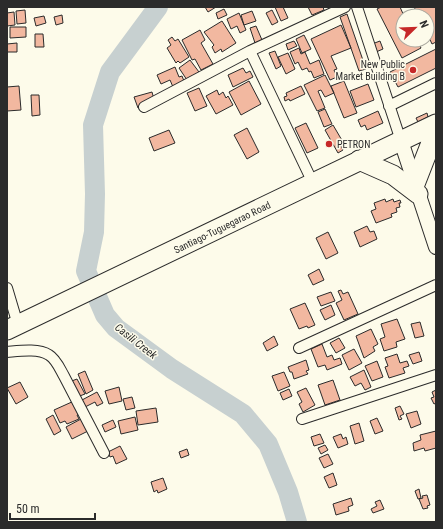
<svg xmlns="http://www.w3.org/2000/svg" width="443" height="529" font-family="'Roboto Condensed',sans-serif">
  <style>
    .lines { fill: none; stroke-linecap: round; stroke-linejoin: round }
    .river { stroke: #c7d0d0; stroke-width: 20 }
    .building { fill: #f2b8a0; stroke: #2b2b2b }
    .street-casing { stroke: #2b2b2b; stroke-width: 12 }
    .secondary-casing { stroke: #2b2b2b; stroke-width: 16 }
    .highway-casing { stroke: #2b2b2b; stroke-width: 21 }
    .street { stroke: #fdfbea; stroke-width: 10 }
    .secondary { stroke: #fdfbea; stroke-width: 14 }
    .highway { stroke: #fdfbea; stroke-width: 19 }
    .poi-dot { fill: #c62828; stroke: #fdfbea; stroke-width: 1.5 }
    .labels { text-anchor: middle; stroke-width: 3; stroke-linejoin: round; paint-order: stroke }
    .poi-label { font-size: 10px; fill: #2b2b2b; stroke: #fdfbea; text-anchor: end }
    .street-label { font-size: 10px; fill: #2b2b2b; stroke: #fdfbea }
    .water-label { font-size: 11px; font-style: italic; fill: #2b2b2b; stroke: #fdfbea }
  </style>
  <rect width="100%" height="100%" fill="#fdfbea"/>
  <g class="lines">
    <path class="river" d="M158,7l-48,65 -17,53 2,69 -1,38 -8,39 19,44 11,13 56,41 71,45 25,30 20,48 9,30"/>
  </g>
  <path class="building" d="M205,7h11l-8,5z
    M275,7h8l5,11 -7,3z
    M308,7h15l1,3 -12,5z
    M381,7h19l4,9h-1v24h14l4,8 -19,10 -25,-49z
    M414,7h22v35l-4,2 -5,-11v-17h-8z
    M224,9l3,6 -9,4 -2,-6z
    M25,10l1,13 -9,1 -1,-13z
    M272,10l6,12 -6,3 -6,-12z
    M252,11l4,10 -12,4 -3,-10z
    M14,12l1,13 -8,1v-13z
    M239,13l7,17 -6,3 -3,-7 -6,3 -4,-10z
    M347,14l19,55 -7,2 -19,-54z
    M62,15l1,8 -7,2 -2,-8z
    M44,16l2,7 -10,3 -2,-8z
    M222,21l14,22 -14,9 -1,-3 -6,4 -3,-6 2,-2 -10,-13z
    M341,25l10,23 -20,8 6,13 -3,1 3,7 -7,3 -19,-41z
    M256,26l6,14 -7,3 -5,-15z
    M10,27h16v10l-16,1z
    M200,30l5,10 -4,3 12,21 -12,6 -6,-11 -3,1 -10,-20z
    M35,34h8l1,13h-9z
    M304,35l7,14 -9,4 -6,-14z
    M172,37l3,4 3,-2 11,18 -9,6 -2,-2 -2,2 -9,-15 4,-3 -3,-5z
    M294,41l3,5 -9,4 -2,-6z
    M380,41l3,8 -7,3 -4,-8z
    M17,43v9h-10v-8z
    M299,48l2,6 4,-2 5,12 9,-4 5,14 -10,4 -3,-7 -2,1 -2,-4 -5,2 -4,-8 -3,2 -5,-12z
    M436,49v19l-38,19 -8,-15z
    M275,51l6,15 -5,3 -7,-16z
    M288,53l7,16 -9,5 -8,-17z
    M190,60l9,12 -12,8 -8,-12z
    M175,67l4,10 3,-1 2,5 -11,6 -3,-7 -9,4 -4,-9z
    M243,68l3,5 4,-2 3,6 -20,10 -5,-12z
    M325,75l9,18 -9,4 -4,-7 -3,1 7,17 -8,3 -13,-26z
    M249,81l12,23 -20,11 -12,-23z
    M344,81l13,32 -13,5 -13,-32z
    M368,84l6,16 -18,7 -6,-16z
    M19,86l2,24 -14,1v-24z
    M301,86l4,8 -15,7 -1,-2 -4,2 -1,-4 3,-1 -1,-3z
    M199,88l8,18 -12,5 -8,-18z
    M217,90l2,5 4,-3 3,6 2,-2 5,9 -17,9 -10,-18z
    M152,92l3,11 -17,5 -4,-11z
    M31,95h8l1,20 -8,1z
    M325,109l7,15 -8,3 -6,-15z
    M378,111l5,12 -16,7 -2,-5 -4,2 -3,-7z
    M427,113l1,4 -10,5 -2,-4z
    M306,123l12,25 -11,5 -12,-25z
    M333,125l10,17 -3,2 3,6 -5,3 -13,-23z
    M247,128l12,24 -12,7 -13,-24z
    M169,130l6,13 -21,8 -5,-13z
    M385,199l1,3 7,-3 1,3 6,-2 1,3h-2l1,4 -4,1 1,4 -6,2 1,3 -16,6 -5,-12 5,-2 -2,-6z
    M367,226l3,6 4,-1 3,8 -17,8 -6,-15z
    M328,232l10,21 -12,6 -10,-21z
    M319,269l5,11 -11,5 -5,-10z
    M341,290l2,4 5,-2 10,22 -14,6 -8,-17 6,-3 -4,-9z
    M331,292l4,9 -14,5 -4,-9z
    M305,303l10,22 -7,3 -1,-2 -8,3 -9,-20z
    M331,305l4,10 -10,5 -5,-10z
    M397,319l8,20 -9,3 1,5 -13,4 -4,-12 5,-2 -4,-13z
    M420,322l4,14 -9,2 -4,-14z
    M371,329l7,15 -5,3 2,4 -11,7 -8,-22z
    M274,336l4,9 -11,6 -4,-8z
    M339,338l6,10 -9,5 -6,-10z
    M322,344l5,13 5,-2 2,5 6,-2 2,6 -15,6 -2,-5 -7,2 -7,-18z
    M354,349l8,14 -13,7 -7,-15z
    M419,352l3,9 -9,3 -4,-9z
    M397,354l3,9 7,-2 2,5 -6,2 2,5 -16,5 -4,-11 3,-1 -3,-8z
    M306,360l3,10 -3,1 2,3 -14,5 -2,-7h-2l-2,-5z
    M377,361l6,16 -11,4 -7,-15z
    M364,370l7,17 -6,3 -4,-7 -6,3 -5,-9z
    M85,371l8,19 -7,4 -8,-20z
    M284,372l6,14 -12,5 -6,-15z
    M77,379l8,15 -8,3 -8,-15z
    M333,380l7,20 -15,5 -7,-20z
    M20,382l8,15 -12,7 -9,-16z
    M119,387l3,14 -13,3 -4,-13z
    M306,388l9,17 -12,7 -4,-8 3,-2 -5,-10z
    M289,389l3,7 -9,4 -3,-7z
    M436,390v13l-2,1 -3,-6 3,-1 -2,-5z
    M97,392l6,11 -6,3 -2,-4 -10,5 -3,-7z
    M132,397l3,11 -9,2 -3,-11z
    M74,401l5,13 -2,1 2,4 -12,5 -2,-3 -5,2 -6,-13z
    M400,406l4,8 -4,2 2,3 -3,1 -4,-12z
    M156,408l2,14 -20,3 -2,-14z
    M417,411l4,13 -10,4 -5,-14z
    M53,415l8,16 -7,4 -8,-16z
    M135,417l3,13 -17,4 -3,-13z
    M377,418l6,13 -8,3 -5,-13z
    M81,419l7,12 -16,8 -6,-12z
    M113,420l3,7 -11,5 -3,-7z
    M359,423l5,18 -9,3 -5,-18z
    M436,431v17l-11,3 -1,-3 -10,3 -1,-8 8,-3 -1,-5z
    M320,434l4,9 -10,3 -3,-9z
    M341,434l2,5 3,-2 2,7 -10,4 -5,-11z
    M325,445l3,5 -7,4 -3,-6z
    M120,446l7,13 -11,5 -3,-8 -3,1 -2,-5z
    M187,449l2,6 -8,3 -2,-6z
    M328,454l5,10 -9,4 -5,-10z
    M333,473l4,12 -8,3 -5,-11z
    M163,478l4,11 -9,4 -1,-3 -3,2 -3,-10z
    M419,489l2,9 -3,1 -3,-8z
    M427,495l3,10 -3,1 1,2 -5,1 -4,-10 4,-1 -1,-2z
    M351,498l2,7 -5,2 1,4 -13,4 -3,-11z
    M380,500l4,9 -11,4 -2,-4 6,-3 -2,-4z"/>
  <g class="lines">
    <defs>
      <path id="street" d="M357,7l44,134
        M250,51l63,132
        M389,106l47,-23
        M144,107l106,-56 95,-44
        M7,288l11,37
        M299,348l137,-63
        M7,352c12,-1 31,-4 42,3 7,4 11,14 15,21l40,77
        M302,419l134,-44"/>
      <path id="secondary" d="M401,141l35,106"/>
      <path id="highway" d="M359,160l34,15 25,19
        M415,184l21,-54
        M7,330l429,-206"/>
    </defs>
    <use href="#street" class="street-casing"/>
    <use href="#secondary" class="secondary-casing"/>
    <use href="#highway" class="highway-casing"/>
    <use href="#street" class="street"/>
    <use href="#secondary" class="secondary"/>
    <use href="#highway" class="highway"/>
  </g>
  <g class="poi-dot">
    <circle cx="413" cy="70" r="4"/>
    <circle cx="329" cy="144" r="4"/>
  </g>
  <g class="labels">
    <g class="poi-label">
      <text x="405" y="68">New Public<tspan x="405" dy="12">Market Building B</tspan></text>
      <text x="337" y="148" text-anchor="start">PETRON</text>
    </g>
    <g class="street-label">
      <text transform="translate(222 227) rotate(-26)" y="4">Santiago-Tuguegarao Road</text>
    </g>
    <g class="water-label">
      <text transform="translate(136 341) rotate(38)" y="4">Casili Creek</text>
    </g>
  </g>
  <rect width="443" height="529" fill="none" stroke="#2b2b2b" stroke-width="16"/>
  <g transform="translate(415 28) rotate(67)"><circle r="19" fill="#fdfbea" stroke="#a9a89e"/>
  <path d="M0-3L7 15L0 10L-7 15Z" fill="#c62828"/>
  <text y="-6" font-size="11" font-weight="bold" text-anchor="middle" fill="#2b2b2b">N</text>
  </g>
  <path d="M10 513v6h85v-6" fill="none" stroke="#2b2b2b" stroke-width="2"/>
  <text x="16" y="513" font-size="12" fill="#2b2b2b" stroke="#fdfbea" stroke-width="3" paint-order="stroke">50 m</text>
</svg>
